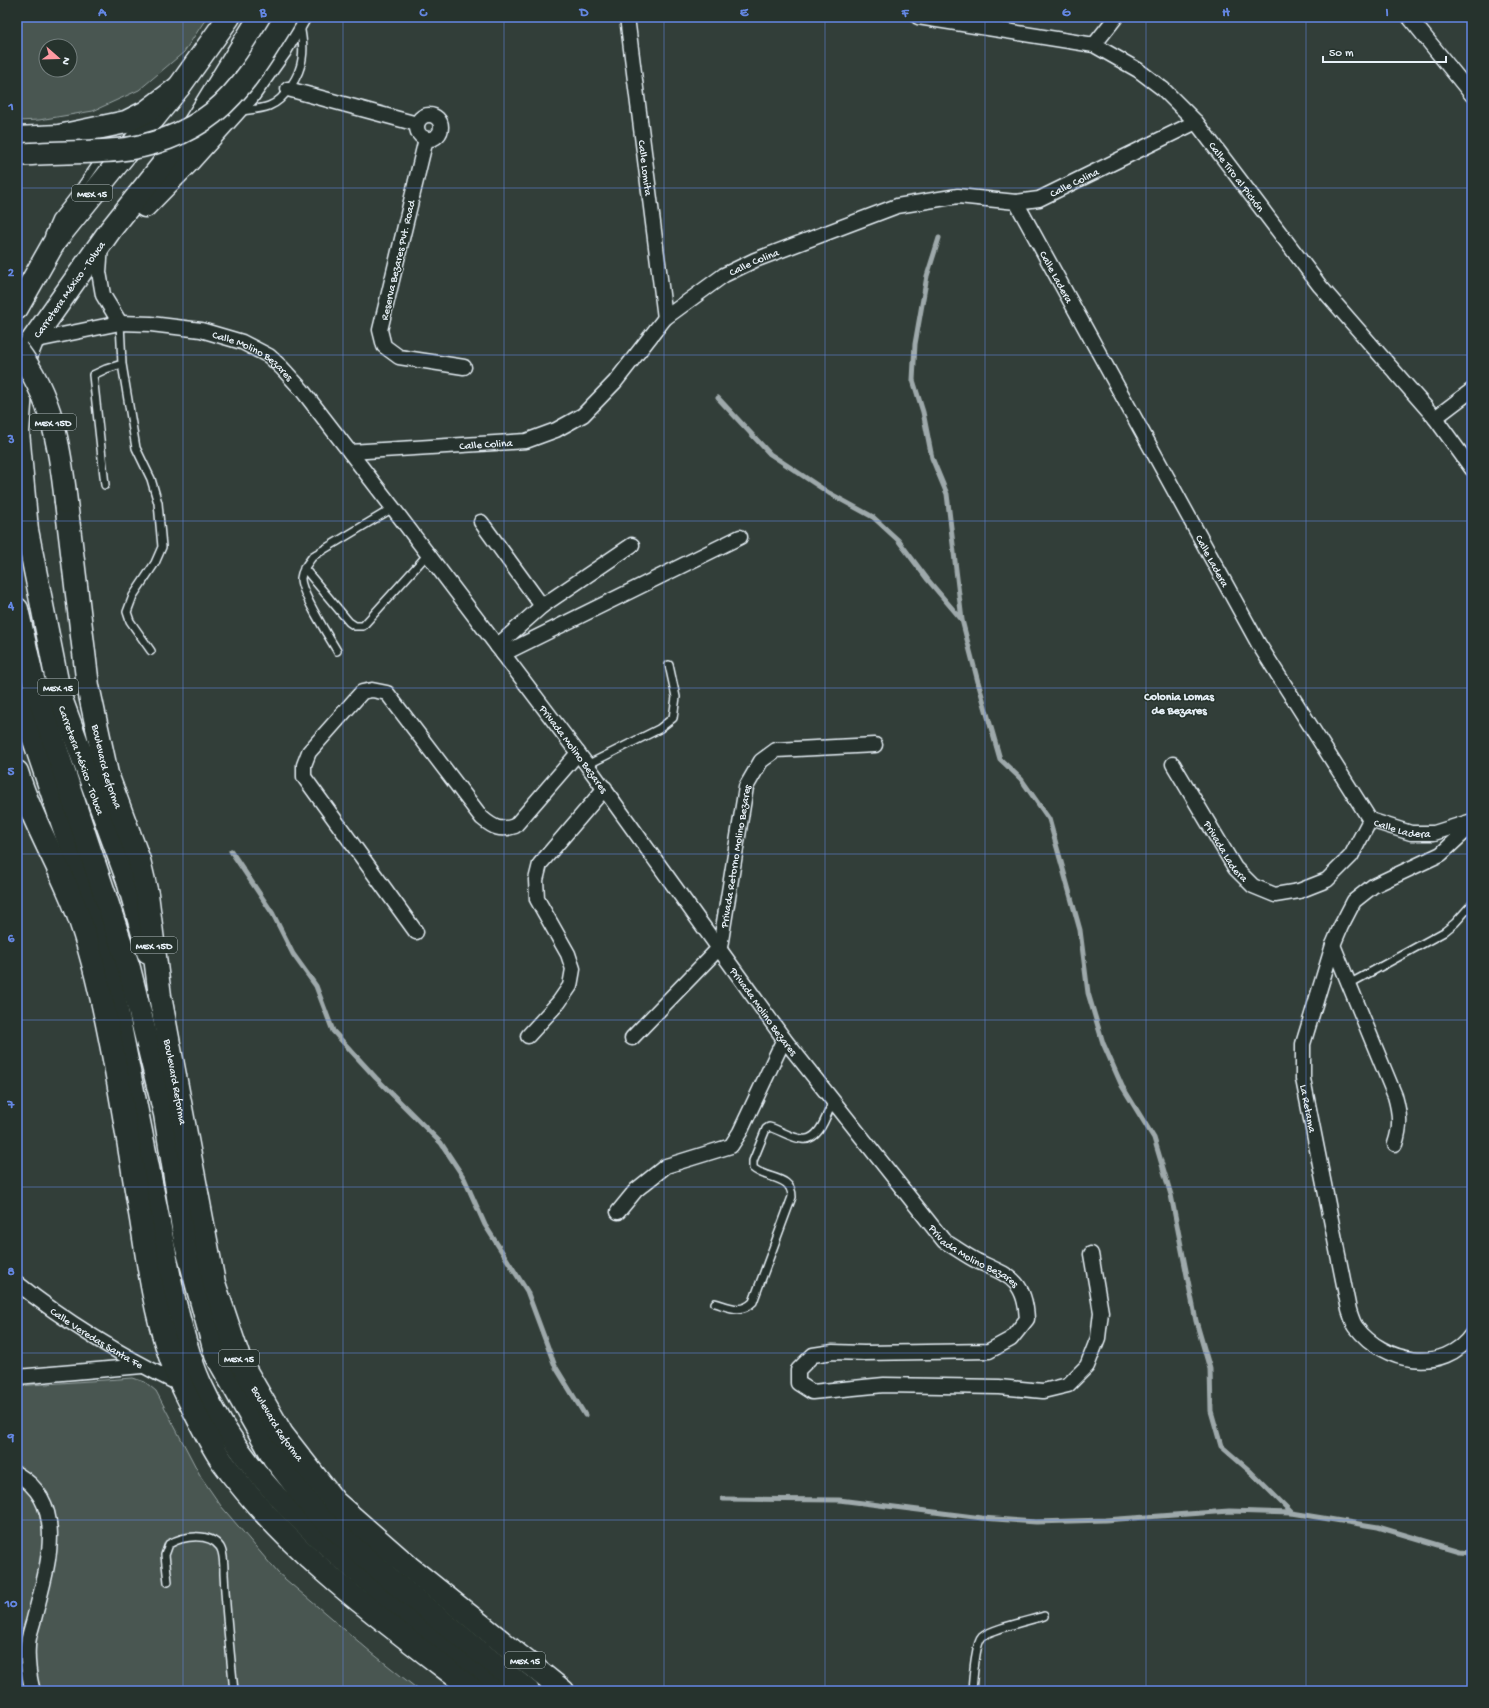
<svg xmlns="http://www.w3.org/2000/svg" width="1489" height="1708" font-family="'Gochi Hand',sans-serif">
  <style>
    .green { fill: #495651; stroke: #98a4a4; fill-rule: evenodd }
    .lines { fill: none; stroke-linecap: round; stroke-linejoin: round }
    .stream { stroke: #9ea9ab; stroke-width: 5 }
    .lane-casing { stroke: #e8f1f8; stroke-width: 10 }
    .street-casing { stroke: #e8f1f8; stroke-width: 17 }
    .secondary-casing { stroke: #e8f1f8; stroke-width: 23 }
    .primary-casing { stroke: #e8f1f8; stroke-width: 25 }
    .highway-casing { stroke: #e8f1f8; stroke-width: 25 }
    .lane { stroke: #26332d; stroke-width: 7 }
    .street { stroke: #26332d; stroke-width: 14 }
    .secondary { stroke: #26332d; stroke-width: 20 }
    .primary { stroke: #26332d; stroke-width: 22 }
    .highway { stroke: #26332d; stroke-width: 22 }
    .highway-bridge-casing { stroke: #e8f1f8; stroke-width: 25; stroke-linecap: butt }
    .highway-bridge { stroke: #26332d; stroke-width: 22 }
    .grid { fill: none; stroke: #6487e3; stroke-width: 1; stroke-opacity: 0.55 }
    .labels { text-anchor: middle; stroke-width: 3; stroke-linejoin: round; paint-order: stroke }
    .shield { fill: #26332d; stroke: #aeb8bb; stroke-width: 1 }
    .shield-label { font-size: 10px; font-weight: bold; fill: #e8f1f8 }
    .street-label { font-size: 11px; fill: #e8f1f8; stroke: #26332d }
    .neighbourhood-label { font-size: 12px; font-weight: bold; fill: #e8f1f8; stroke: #26332d }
    .neatline { fill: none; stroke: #6487e3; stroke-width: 1.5 }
    .grid-label { font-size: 13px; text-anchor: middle; font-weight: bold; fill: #6487e3 }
  </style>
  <rect width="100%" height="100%" fill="#323e39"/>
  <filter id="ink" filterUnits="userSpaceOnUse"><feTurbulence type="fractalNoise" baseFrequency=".025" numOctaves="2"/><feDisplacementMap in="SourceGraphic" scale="8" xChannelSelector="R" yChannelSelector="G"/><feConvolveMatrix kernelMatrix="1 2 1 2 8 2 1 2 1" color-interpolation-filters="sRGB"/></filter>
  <g filter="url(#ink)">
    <path class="green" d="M17,17h190l-23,35 -45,38 -46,21 -54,9 -22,1zM46,46h24v24h-24z
      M133,1378l12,4 11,9 45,86 20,29 57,67 94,80 48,38h-403v-305z"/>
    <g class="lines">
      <path class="stream" d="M939,238l-12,38 -12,68 -2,36 10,32 9,46 15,36 15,126 16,62 22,77 21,20 28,40 31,111 8,63 15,50 19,43 32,52 17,57 25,126 14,48 1,42 10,35 30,26 41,41
        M718,398l52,56 59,39 44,24 25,23 30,40 34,40
        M231,851l42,63 20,40 23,32 17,45 43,47 65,65 23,35 21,47 42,66 28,75 30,49
        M723,1499l116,1 143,18 54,4 69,-2 124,-9 63,2 86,14 81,24 13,1"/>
      <defs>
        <path id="lane" d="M241,111c9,-1 20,-2 28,-5 16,-6 31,-31 33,-47 2,-12 0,-23 -2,-34
          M49,235l7,-16 19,-24 28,-40
          M120,323l2,41 14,84 15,31 7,24 4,44 -7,16 -22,33 -6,16 3,9 21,30
          M105,485l-12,-110 13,-6 16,-5
          M304,568l45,54 6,4h8l65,-72
          M337,651c-8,-14 -37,-59 -36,-73 1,-9 7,-15 12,-22l80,-48
          M587,765l72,-36 14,-11 3,-21 -7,-32
          M1349,984l95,-52 11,-9 17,-19
          M715,1303c14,4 26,11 38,-1l39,-105c0,-22 -25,-17 -39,-29v-7l13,-32 3,-2c11,3 22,11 33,12 18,3 25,-26 31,-38
          M168,1582l-3,-27 4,-11c14,-8 40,-12 51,3 4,6 4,20 4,27 2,40 6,78 10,117
          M972,1691c1,-11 3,-47 10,-54 8,-8 50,-17 62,-21"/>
        <g id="street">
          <path id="s1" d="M627,17l38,301"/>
          <path id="s2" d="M918,17l176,28 44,25 25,19 33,33 124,164 115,132 37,51"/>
          <path d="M1409,17l63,78"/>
          <path d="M1094,45l22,-28"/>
          <path d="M288,89l129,35"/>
          <circle cx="429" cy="127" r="12"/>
          <path d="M426,139l-46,191 4,16 15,11 65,10"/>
          <path id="s3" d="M1016,202l242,441 112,177 41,13h23l38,-12"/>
          <path d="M101,245l-2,27 4,23 17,28"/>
          <path id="s4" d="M32,341l88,-18 31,1 50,6 41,12 27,14 13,12 20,22 91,118 194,257 197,274 160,202c11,6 21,14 33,20 32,15 48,18 50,58l-16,20 -22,12 -125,2 -31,-1 -20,3 -15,15v13l14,9 72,-7 115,2 44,4 25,-6 19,-19 11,-28 3,-26 -10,-58"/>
          <path d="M1435,418l37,-28"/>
          <path id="s5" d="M350,452l176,-11 30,-11 27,-15 32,-33 50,-64 59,-43 31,-15 142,-54 61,-10 58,6 23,-3 157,-77"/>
          <path d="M481,522l61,84"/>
          <path d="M497,646l45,-40 90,-61"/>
          <path d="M503,654l237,-117"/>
          <path id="s6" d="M1173,764l62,104 18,18 22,9 24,-4 28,-11 24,-24 19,-36"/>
          <path id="s7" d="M1472,825l-31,29 -68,32 -19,15 -13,25 -8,19 -30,99v35l46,231c2,6 4,13 7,17 27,36 88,48 116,7"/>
          <path d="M416,932l-112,-155v-12l5,-13 53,-60 10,-2 15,3 95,125c12,10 18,13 33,8l63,-73"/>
          <path d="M1333,945l62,151c5,18 6,30 0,48"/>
          <path d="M528,1036l31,-34 11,-16 3,-17 -5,-15 -31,-55 -1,-19 4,-16 65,-76"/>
          <path id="s8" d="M632,1038l88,-91 26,-160 15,-26 15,-11 99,-5"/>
          <path d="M618,1212l18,-22 30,-24 65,-20 9,-14 44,-93"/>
          <path id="s9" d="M17,1283c50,40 107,74 164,102"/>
          <path d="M17,1377l125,-11"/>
          <path d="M17,1474c53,31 29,97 17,145 -2,8 -6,18 -6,27 -1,13 1,32 5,45"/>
        </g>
        <path id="secondary" d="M17,693l49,144 25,56 11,36 73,370c7,28 14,57 26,84 43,96 127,167 207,232 31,26 62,51 94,76"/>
        <g id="primary">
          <path d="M145,206l42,-43 61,-68 32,-45 19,-33"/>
          <path d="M17,308l38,-67 124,-154 50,-70"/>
          <path d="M17,609l15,67 97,292 36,146 20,127 31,114 58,103 41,53 75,68 138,112"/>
          <path id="s10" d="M148,952l-20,-71 -68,-185 -33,-166 -9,-98 5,-68 9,-23 79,-112 80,-100 69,-112"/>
        </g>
        <g id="highway">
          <path d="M17,138l42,-2 67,-14 20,-10 33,-25"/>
          <path id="s11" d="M66,502l22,184 19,88 32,86 8,34 13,102 54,287 26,78 42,73 53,68 74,65 154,124"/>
          <path d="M17,772c13,42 34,79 51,118 15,33 24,67 32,102 18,75 28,152 41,227 7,44 13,89 27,131 5,17 13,34 21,50 10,20 20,42 33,61 68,94 162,160 253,230"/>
        </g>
      </defs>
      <use href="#lane" class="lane-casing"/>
      <use href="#street" class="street-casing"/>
      <use href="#secondary" class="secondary-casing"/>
      <use href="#primary" class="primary-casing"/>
      <use href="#highway" class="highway-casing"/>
      <use href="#lane" class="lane"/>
      <use href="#street" class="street"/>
      <use href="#secondary" class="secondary"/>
      <use href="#primary" class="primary"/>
      <use href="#highway" class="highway"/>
      <defs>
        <path id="highway-bridge" d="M17,155c33,-3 67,-2 100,-5 33,-3 70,-16 96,-37 31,-25 53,-63 73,-96
          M17,350c35,46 43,97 49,152"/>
      </defs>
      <use href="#highway-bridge" class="highway-bridge-casing"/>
      <use href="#highway-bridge" class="highway-bridge"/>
    </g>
  </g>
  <path class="grid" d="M183,17v1674M343,17v1674M504,17v1674M664,17v1674M825,17v1674M985,17v1674M1146,17v1674M1306,17v1674M17,188h1455M17,355h1455M17,521h1455M17,688h1455M17,854h1455M17,1020h1455M17,1187h1455M17,1353h1455M17,1520h1455"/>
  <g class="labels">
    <g class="shield">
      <rect x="72" y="185" width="40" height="16" rx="3"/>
      <rect x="30" y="414" width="46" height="16" rx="3"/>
      <rect x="38" y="679" width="40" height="16" rx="3"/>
      <rect x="131" y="937" width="46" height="16" rx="3"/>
      <rect x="219" y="1350" width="40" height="16" rx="3"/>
      <rect x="505" y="1652" width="40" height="16" rx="3"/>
    </g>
    <g class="shield-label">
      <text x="92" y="197">MEX 15</text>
      <text x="53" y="426">MEX 15D</text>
      <text x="58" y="691">MEX 15</text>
      <text x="154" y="949">MEX 15D</text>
      <text x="239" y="1362">MEX 15</text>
      <text x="525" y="1664">MEX 15</text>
    </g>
    <g class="street-label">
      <text dy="4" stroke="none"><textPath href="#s1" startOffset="152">Calle Lomita</textPath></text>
      <text dy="4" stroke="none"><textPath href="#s2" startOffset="375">Calle Tiro al Pichón</textPath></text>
      <text dy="4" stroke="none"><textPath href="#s5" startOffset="808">Calle Colina</textPath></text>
      <text transform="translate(397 260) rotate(-77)" y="4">Reserva Bezares Pvt. Road</text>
      <text dy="4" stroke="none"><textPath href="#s5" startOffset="472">Calle Colina</textPath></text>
      <text dy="4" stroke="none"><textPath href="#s3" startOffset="85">Calle Ladera</textPath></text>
      <text dy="4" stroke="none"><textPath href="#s10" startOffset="695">Carretera México - Toluca</textPath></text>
      <text dy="4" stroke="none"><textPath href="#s4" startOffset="230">Calle Molino Bezares</textPath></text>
      <text dy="4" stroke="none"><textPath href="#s5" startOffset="136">Calle Colina</textPath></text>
      <text dy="4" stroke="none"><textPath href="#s3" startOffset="409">Calle Ladera</textPath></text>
      <text dy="4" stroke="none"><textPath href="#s4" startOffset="742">Privada Molino Bezares</textPath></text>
      <text transform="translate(82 760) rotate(70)" y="4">Carretera México - Toluca</text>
      <text dy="4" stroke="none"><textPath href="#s11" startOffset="268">Boulevard Reforma</textPath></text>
      <text dy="4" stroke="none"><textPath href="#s3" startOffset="746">Calle Ladera</textPath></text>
      <text dy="4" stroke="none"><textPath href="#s6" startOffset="102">Privada Ladera</textPath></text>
      <text dy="4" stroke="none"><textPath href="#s8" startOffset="219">Privada Retorno Molino Bezares</textPath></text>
      <text dy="4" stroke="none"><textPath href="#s4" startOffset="1066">Privada Molino Bezares</textPath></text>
      <text dy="4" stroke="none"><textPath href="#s11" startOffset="592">Boulevard Reforma</textPath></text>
      <text dy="4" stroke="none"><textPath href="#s7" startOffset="359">La Retama</textPath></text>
      <text dy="4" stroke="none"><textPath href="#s4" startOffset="1391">Privada Molino Bezares</textPath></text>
      <text dy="4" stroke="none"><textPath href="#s9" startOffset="97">Calle Veredas Santa Fe</textPath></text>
      <text dy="4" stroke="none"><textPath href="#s11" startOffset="952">Boulevard Reforma</textPath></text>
    </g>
    <g class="neighbourhood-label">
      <text x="1179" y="700">Colonia Lomas<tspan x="1179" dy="14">de Bezares</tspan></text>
    </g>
  </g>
  <rect width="1489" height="1708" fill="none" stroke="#26332d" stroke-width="44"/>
  <g transform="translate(58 58) rotate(110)"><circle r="19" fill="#26332d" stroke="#747f7e"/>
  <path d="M0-3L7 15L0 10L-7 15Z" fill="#ff9aa2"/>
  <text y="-6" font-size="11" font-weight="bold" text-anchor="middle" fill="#e8f1f8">N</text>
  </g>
  <path d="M1323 56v6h123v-6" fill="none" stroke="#e8f1f8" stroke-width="2"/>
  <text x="1329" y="56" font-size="12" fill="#e8f1f8" stroke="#26332d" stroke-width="3" paint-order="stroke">50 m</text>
  <rect x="22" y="22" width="1445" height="1664" class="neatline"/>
  <g class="grid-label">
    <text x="102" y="16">A</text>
    <text x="263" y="16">B</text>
    <text x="423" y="16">C</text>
    <text x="584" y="16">D</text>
    <text x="744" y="16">E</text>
    <text x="905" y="16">F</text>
    <text x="1066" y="16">G</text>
    <text x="1226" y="16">H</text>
    <text x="1387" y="16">I</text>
    <text x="11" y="110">1</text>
    <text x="11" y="276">2</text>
    <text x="11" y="443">3</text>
    <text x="11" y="609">4</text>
    <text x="11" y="775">5</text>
    <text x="11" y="942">6</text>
    <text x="11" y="1108">7</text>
    <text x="11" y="1275">8</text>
    <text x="11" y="1441">9</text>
    <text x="11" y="1607">10</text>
  </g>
</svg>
